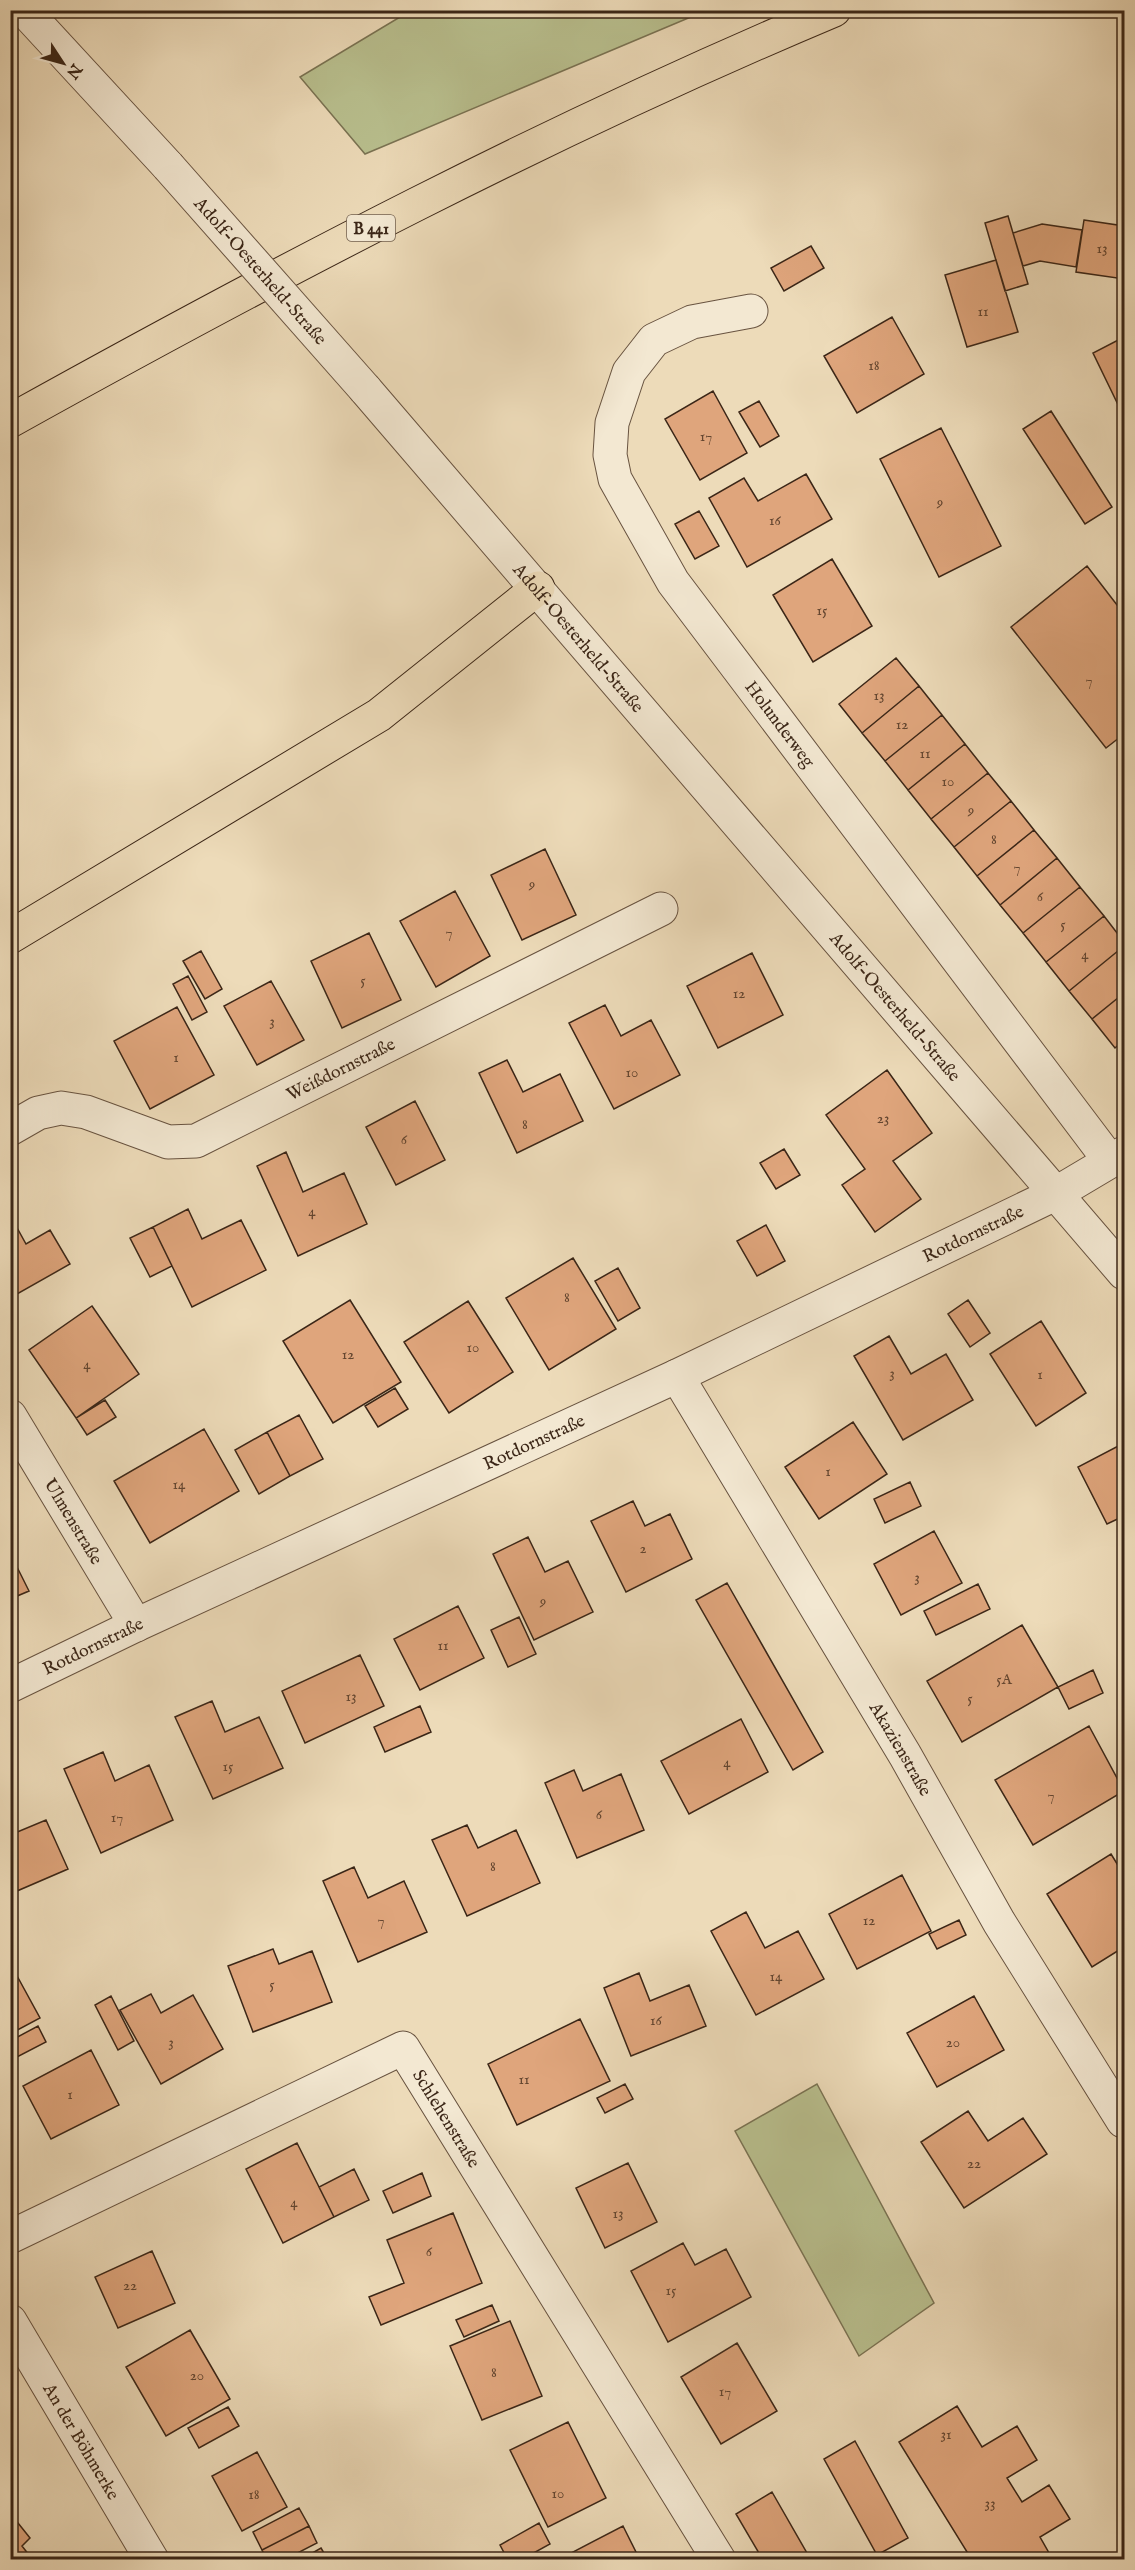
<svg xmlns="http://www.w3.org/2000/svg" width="1135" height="2570" font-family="'IM FELL English',serif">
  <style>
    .green { fill: #b9c08f; stroke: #7a7353; stroke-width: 1.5 }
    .building { fill: #dfa57c; stroke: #3b2617; stroke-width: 1.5 }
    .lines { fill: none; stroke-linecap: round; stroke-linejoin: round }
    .minor-casing { stroke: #685340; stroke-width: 35 }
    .major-casing { stroke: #3b2617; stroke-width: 35 }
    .minor { stroke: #f3e8d2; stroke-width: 33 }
    .major { stroke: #eddbb9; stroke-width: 33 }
    .minor-bridge-casing { stroke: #685340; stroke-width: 35; stroke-linecap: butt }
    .minor-bridge { stroke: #f3e8d2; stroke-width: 33 }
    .labels { text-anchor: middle; stroke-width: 6; stroke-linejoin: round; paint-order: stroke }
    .number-label { font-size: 15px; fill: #644630 }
    .shield { fill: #f3e8d2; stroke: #72604f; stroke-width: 1.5 }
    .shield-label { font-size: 16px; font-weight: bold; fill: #3b2617 }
    .street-label { font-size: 18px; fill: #3b2617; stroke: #f3e8d2 }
  </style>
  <rect width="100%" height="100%" fill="#eddbb9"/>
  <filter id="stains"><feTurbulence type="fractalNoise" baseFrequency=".00333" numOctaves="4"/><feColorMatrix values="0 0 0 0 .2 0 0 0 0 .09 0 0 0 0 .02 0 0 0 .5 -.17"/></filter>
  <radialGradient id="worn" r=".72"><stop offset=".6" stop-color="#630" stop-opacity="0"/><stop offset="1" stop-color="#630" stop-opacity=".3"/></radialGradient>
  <path class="green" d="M410,11v-1l295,1 -340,143 -65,-77z
    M817,2084l117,219 -75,53 -124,-225z"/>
  <path class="building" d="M1008,216l20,68 -23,7 -20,-68z
    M1084,220l40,6v53l-48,-7z
    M1042,224l40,6 -6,37 -36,-6 -17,5 -10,-33z
    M811,246l13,22 -40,23 -13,-23z
    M996,260l22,72 -51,15 -22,-72z
    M892,317l32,57 -67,39 -33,-57z
    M1124,337v80l-31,-64z
    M713,391l34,62 -47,27 -35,-61z
    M759,401l20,35 -19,11 -21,-35z
    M1051,411l61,96 -27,17 -62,-95z
    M941,428l60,118 -62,31 -59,-118z
    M806,474l26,45 -85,48 -38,-69 35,-20 14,23z
    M699,511l20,35 -24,13 -20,-35z
    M832,559l40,67 -59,36 -40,-67z
    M1087,566l37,48v120l-18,14 -95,-121z
    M896,658l23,28 -57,47 -23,-29z
    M919,686l23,29 -57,46 -23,-28z
    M942,715l23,29 -57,46 -23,-29z
    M965,744l23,29 -57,46 -23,-29z
    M988,773l23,28 -57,46 -23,-28z
    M1011,801l23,29 -57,46 -23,-29z
    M1034,830l23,28 -57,47 -23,-29z
    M545,849l31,66 -54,25 -31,-65z
    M1057,858l23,29 -57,46 -23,-28z
    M1080,887l24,29 -58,46 -23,-29z
    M455,891l35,65 -54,31 -36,-66z
    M1104,916l20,26v4l-55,45 -23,-29z
    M369,933l32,67 -59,28 -31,-67z
    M1124,946v47l-32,26 -23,-28z
    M201,951l21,38 -17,10 -22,-38z
    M752,953l31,62 -65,33 -31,-62z
    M188,976l19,36 -15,8 -19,-36z
    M271,981l33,59 -47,25 -33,-59z
    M1124,993v47l-9,8 -23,-29z
    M605,1005l16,31 30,-16 29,55 -66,34 -45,-86z
    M177,1007l37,68 -64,34 -36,-68z
    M507,1060l16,32 37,-18 23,47 -66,32 -38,-80z
    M887,1070l45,63 -39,28 28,38 -46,33 -33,-47 23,-16 -39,-54z
    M415,1101l30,59 -49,25 -30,-58z
    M784,1149l16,26 -24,14 -16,-26z
    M286,1152l17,40 41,-19 23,51 -69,32 -41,-90z
    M188,1209l14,30 39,-19 25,50 -74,37 -39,-80z
    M10,1215l16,29 24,-14 20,34 -60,34z
    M766,1225l19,36 -28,15 -20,-35z
    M153,1227l19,39 -22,11 -20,-39z
    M573,1258l43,71 -67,41 -43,-72z
    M618,1268l22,40 -22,13 -23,-40z
    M350,1300l51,82 -68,41 -50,-82z
    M968,1300l22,33 -20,14 -22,-33z
    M468,1301l45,71 -64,41 -45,-71z
    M92,1306l47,68 -63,44 -47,-68z
    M1041,1321l45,72 -50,33 -46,-72z
    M889,1336l22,38 35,-20 27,46 -70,40 -49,-84z
    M395,1388l13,21 -30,18 -13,-21z
    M105,1400l11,17 -29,18 -11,-17z
    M299,1415l24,44 -33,17 -23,-44z
    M853,1422l34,52 -68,45 -34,-52z
    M204,1429l35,62 -89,52 -36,-62z
    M267,1432l23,44 -31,18 -24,-44z
    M1124,1443v73l-17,8 -29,-57z
    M910,1482l11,24 -36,17 -11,-24z
    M633,1501l12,25 25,-12 22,45 -66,33 -35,-71z
    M934,1531l28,52 -61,32 -27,-51z
    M528,1537l17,35 23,-11 25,51 -59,28 -41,-86z
    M10,1553l19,38 -19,8z
    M727,1583l96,169 -30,18 -97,-170z
    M978,1584l12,25 -54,26 -12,-24z
    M458,1606l26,52 -64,32 -26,-51z
    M519,1617l17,37 -28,13 -17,-37z
    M1022,1625l36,62 -96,55 -35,-61z
    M360,1655l24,51 -79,37 -23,-52z
    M1093,1670l10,23 -34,16 -11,-22z
    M212,1701l13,31 34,-15 24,51 -70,31 -38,-82z
    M420,1706l11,26 -46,20 -11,-25z
    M741,1719l27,53 -79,42 -28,-53z
    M1089,1726l35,65 -91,54 -38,-65z
    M103,1752l12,29 34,-16 24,55 -72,33 -37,-84z
    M574,1770l9,21 38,-17 23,56 -67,28 -32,-75z
    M46,1820l22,49 -58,25v-59z
    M467,1825l11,23 38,-18 24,53 -73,33 -35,-76z
    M1111,1854l13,21v72l-32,20 -45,-73z
    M354,1867l14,31 36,-17 23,51 -69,30 -35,-81z
    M902,1875l29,56 -74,38 -28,-55z
    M746,1912l19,36 33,-17 26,48 -68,36 -45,-84z
    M959,1920l7,15 -29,14 -8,-15z
    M273,1949l6,15 33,-13 20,51 -79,30 -25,-66z
    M10,1963l30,55 -30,16z
    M639,1973l11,28 39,-16 17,41 -75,30 -27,-68z
    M151,1994l10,19 32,-18 30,54 -62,35 -41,-74z
    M111,1996l23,45 -16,9 -23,-45z
    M974,1996l30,54 -67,37 -30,-54z
    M580,2019l30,62 -93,44 -29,-61z
    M38,2026l8,16 -29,15 -7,-16z
    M91,2050l28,55 -68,34 -28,-53z
    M625,2084l8,15 -28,14 -8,-15z
    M968,2111l20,30 35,-23 24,36 -83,54 -43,-66z
    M297,2143l37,74 -51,26 -37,-74z
    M628,2163l29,59 -52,26 -29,-60z
    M354,2169l15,31 -35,17 -15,-30z
    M422,2173l9,23 -38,17 -10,-22z
    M453,2213l29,70 -101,42 -12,-28 35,-14 -17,-43z
    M683,2243l12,22 31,-16 25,48 -83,45 -37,-71z
    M152,2251l23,52 -57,25 -23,-51z
    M492,2305l7,16 -35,16 -8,-17z
    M510,2321l32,75 -60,24 -32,-74z
    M190,2330l40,69 -64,37 -40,-69z
    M737,2343l40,68 -56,33 -40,-67z
    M957,2406l25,41 35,-21 20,34 -30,18 15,24 27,-17 21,34 -30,18 13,23h-81l-73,-118z
    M228,2407l11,19 -40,22 -11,-20z
    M568,2422l38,76 -58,29 -38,-77z
    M855,2441l53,97 -31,17 -53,-96z
    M257,2452l30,55 -45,24 -30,-55z
    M772,2492l39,68h-48l-27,-46z
    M299,2508l10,18 -47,24 -9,-18z
    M10,2513l20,25 -8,8 11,14h-23z
    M539,2523l11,21 -29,16h-13l-8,-15z
    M309,2526l8,17 -33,17h-17l-5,-10z
    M623,2526l17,34h-66l-3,-7z
    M321,2548l7,12h-28z"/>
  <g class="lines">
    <defs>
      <g id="minor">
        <path d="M24,10l144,156"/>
        <path id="s1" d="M751,311l-59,11 -38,18 -25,32 -17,51 -2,32 5,24 58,103 437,579"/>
        <path id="s2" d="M365,389l759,884"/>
        <path id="s3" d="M10,1129l28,-16 23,-5 25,4 82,30 28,-1 465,-232"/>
        <path id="s4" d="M677,1376l228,379 94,167 124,199"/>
        <path id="s5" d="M10,1416l126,209"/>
        <path id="s6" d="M10,1686l126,-61 541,-249 378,-182 69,-41"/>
        <path id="s7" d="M10,2237l393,-189 316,512"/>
        <path id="s8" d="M10,2321l142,239"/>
      </g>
      <path id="major" d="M10,421c268,-149 541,-292 824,-411
        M10,937l369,-222 159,-127"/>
    </defs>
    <use href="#minor" class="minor-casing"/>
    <use href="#major" class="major-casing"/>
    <use href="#minor" class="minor"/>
    <use href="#major" class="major"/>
    <defs>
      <g id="minor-bridge">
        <path id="s9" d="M168,166l197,223"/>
      </g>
    </defs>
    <use href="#minor-bridge" class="minor-bridge-casing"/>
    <use href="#minor-bridge" class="minor-bridge"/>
  </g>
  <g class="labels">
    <g class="number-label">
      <text x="1102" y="253">13</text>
      <text x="983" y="316">11</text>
      <text x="874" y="370">18</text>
      <text x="706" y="441">17</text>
      <text x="940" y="507">9</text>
      <text x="775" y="525">16</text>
      <text x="822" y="615">15</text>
      <text x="1089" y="685">7</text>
      <text x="879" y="700">13</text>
      <text x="902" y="729">12</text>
      <text x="925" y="758">11</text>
      <text x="948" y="786">10</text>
      <text x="971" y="815">9</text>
      <text x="994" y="844">8</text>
      <text x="1017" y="872">7</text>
      <text x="532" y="889">9</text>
      <text x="1040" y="901">6</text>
      <text x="1063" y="929">5</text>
      <text x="449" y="937">7</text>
      <text x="1085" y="959">4</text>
      <text x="363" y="985">5</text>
      <text x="739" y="998">12</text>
      <text x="272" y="1026">3</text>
      <text x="176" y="1062">1</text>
      <text x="632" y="1077">10</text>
      <text x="883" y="1123">23</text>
      <text x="525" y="1129">8</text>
      <text x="404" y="1144">6</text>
      <text x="312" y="1216">4</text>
      <text x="567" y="1302">8</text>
      <text x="473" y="1352">10</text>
      <text x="348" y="1359">12</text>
      <text x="87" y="1369">4</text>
      <text x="892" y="1378">3</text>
      <text x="1040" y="1379">1</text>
      <text x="828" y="1476">1</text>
      <text x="179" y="1489">14</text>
      <text x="643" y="1553">2</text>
      <text x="917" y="1582">3</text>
      <text x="543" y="1606">9</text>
      <text x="443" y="1650">11</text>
      <text x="1004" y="1684">5A</text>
      <text x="351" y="1701">13</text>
      <text x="970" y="1703">5</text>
      <text x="727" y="1767">4</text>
      <text x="228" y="1771">15</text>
      <text x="1051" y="1800">7</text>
      <text x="599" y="1819">6</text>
      <text x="117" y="1822">17</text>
      <text x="493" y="1871">8</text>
      <text x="381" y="1925">7</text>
      <text x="869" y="1925">12</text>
      <text x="776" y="1981">14</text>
      <text x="272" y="1989">5</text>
      <text x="656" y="2025">16</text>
      <text x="171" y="2047">3</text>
      <text x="953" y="2047">20</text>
      <text x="524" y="2084">11</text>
      <text x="70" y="2099">1</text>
      <text x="974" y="2168">22</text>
      <text x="294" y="2207">4</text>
      <text x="618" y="2218">13</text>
      <text x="429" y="2256">6</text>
      <text x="130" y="2290">22</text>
      <text x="671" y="2295">15</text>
      <text x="494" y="2377">8</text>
      <text x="197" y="2380">20</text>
      <text x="725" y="2396">17</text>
      <text x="946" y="2439">31</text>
      <text x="558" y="2498">10</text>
      <text x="254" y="2499">18</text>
      <text x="990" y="2508">33</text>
    </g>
    <rect class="shield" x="347" y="215" width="48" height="26" rx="4.5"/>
    <g class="shield-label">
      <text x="371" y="234">B 441</text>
    </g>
    <g class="street-label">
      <text dy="6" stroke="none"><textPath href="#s9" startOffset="140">Adolf-Oesterheld-Straße</textPath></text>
      <text dy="6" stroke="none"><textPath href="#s2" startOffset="328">Adolf-Oesterheld-Straße</textPath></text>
      <text dy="6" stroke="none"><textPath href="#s1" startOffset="549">Holunderweg</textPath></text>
      <text dy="6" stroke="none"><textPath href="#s2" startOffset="814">Adolf-Oesterheld-Straße</textPath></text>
      <text dy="6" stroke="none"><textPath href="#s3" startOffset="358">Weißdornstraße</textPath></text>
      <text dy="6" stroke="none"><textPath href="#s6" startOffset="1064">Rotdornstraße</textPath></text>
      <text dy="6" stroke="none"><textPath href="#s6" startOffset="578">Rotdornstraße</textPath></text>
      <text dy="6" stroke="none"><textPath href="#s5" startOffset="123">Ulmenstraße</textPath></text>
      <text dy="6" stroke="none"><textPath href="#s6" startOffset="92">Rotdornstraße</textPath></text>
      <text dy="6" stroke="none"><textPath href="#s4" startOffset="435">Akazienstraße</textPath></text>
      <text dy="6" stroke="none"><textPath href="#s7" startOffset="519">Schlehenstraße</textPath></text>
      <text dy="6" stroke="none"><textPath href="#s8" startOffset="140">An der Böhmerke</textPath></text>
    </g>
  </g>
  <rect width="1135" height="2570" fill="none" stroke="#eddbb9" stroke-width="36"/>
  <rect x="12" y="12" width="1111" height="2546" fill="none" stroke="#3b2617" stroke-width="3"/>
  <rect x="18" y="18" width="1099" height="2534" fill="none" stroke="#3b2617" stroke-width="1.5"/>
  <g transform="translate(63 63) rotate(126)" stroke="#f3e8d2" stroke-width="4.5" paint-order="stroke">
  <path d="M0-4.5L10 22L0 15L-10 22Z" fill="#3b2617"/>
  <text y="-9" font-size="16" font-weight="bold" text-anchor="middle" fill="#3b2617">N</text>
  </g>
  <rect width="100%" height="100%" filter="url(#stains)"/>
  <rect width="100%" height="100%" fill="url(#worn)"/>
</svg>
